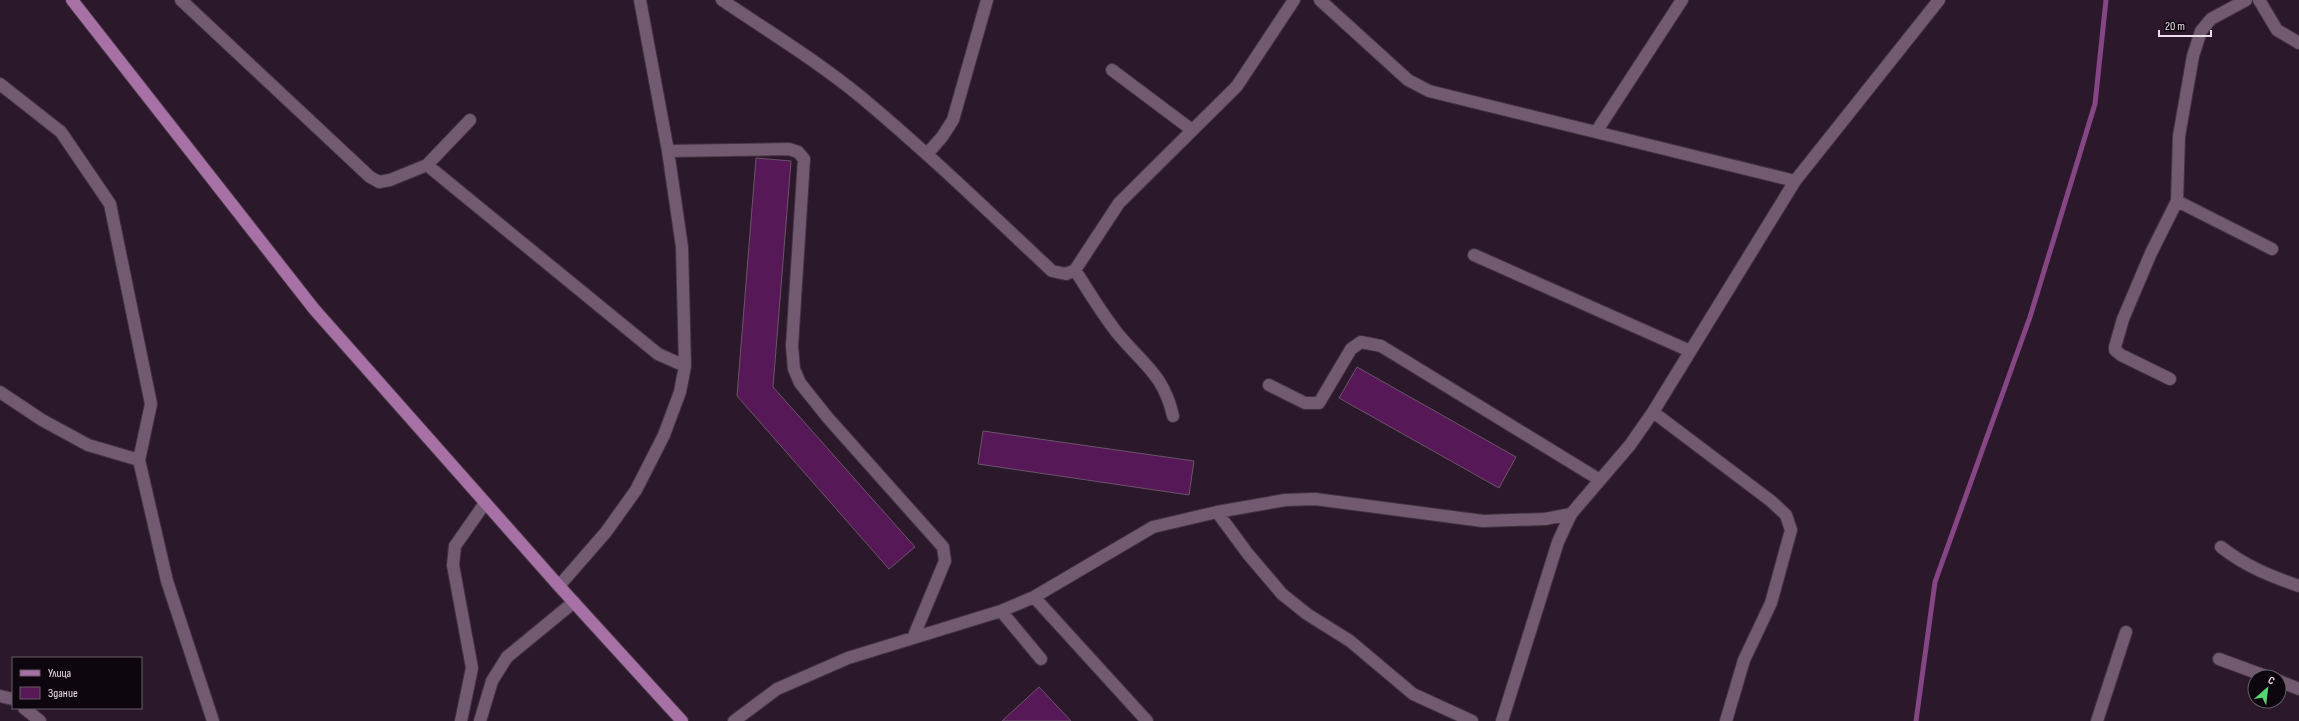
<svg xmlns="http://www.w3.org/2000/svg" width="2299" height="721" font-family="'Sofia Sans Condensed',sans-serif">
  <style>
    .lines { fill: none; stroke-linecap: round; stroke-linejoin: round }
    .stream { stroke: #864685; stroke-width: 5 }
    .building { fill: #571857; stroke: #6b556a }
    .minor-casing { stroke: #423342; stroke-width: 14 }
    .major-casing { stroke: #423342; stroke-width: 14 }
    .minor { stroke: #725b71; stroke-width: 12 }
    .major { stroke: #a871a6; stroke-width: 12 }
  </style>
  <rect width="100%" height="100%" fill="#2b182a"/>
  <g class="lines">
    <path class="stream" d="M1916,721l19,-139 95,-265 65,-213 11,-104"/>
  </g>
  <path class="building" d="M756,158l35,3 -18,226 142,160 -26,22 -152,-173z
    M1357,367l159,90 -17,31 -160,-90z
    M983,431l211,30 -5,34 -211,-31z
    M1039,687l32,34h-69z"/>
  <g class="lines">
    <defs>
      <path id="minor" d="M181,0l189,177 9,5 11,-2 37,-15 43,-45
        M722,0c46,31 95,61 139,97 66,55 128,115 191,174l14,3 9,-4 44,-67 118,-117 57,-86
        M1320,0l88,80 21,11 366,90
        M2259,0l18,30 22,13
        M1112,70l80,60
        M0,84l61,48 49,72 41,200 -12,56 28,121 46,140
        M1596,132l86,-132
        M668,151l121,-2 9,3 6,7 -12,187 2,23 6,14 28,35 115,129 2,14 -32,77
        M927,154l15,-17 11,-17 34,-120
        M427,165l231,189 27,12
        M2177,201l95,48
        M1474,255l216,96
        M1075,270c14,22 27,44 43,64 25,30 46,41 55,82
        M2170,379l-49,-24 -6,-5v-3l8,-28 28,-66 26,-52 2,-65 14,-80 8,-25 10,-12 35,-19
        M1269,385l36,18h14l32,-54 10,-7 20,4 219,134
        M0,392l42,28 46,25 51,15
        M1653,412l118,89 15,14 5,15 -20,73 -27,57 -18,61
        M1217,512l31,42 34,40 25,20 43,27 63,53 59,27
        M2221,547c24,19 49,29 78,39
        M559,586l47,-54 30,-42 28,-55 16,-43 5,-26 -3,-119 -14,-96 -28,-151
        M1034,597l113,124
        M1001,611l40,48
        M2219,659l49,18
        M2279,681l20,8
        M0,696l13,3
        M24,708l16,13
        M461,721l11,-53 -19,-103 2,-19 30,-43
        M480,721l12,-40 15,-24 67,-55
        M734,721l43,-32 71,-31 153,-47 33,-14 119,-70 64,-15 68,-12 30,-1 168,22 62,-2 26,-5
        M1502,721l56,-179 13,-28 59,-69 23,-33 142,-231 144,-181
        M2097,721l29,-89"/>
      <path id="major" d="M72,0l242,309 245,277 123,135"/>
    </defs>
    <use href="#minor" class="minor-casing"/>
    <use href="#major" class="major-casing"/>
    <use href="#minor" class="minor"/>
    <use href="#major" class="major"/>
  </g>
  <rect x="12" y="657" width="130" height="52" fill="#0e060e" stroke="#675d66"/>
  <rect x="20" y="670" width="20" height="6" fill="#a871a6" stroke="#675d66"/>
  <text x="48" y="677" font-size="12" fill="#ecdfeb">Улица</text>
  <rect x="20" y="687" width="20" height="12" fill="#571857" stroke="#675d66"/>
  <text x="48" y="697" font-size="12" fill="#ecdfeb">Здание</text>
  <g transform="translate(2267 689) rotate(28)"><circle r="19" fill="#0e060e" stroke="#675d66"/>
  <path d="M0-3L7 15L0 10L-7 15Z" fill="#57d670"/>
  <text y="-6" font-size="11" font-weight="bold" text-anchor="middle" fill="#ecdfeb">С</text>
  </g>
  <path d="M2159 30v6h52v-6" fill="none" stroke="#ecdfeb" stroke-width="2"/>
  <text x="2165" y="30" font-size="12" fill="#ecdfeb" stroke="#0e060e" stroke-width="3" paint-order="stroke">20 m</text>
</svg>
